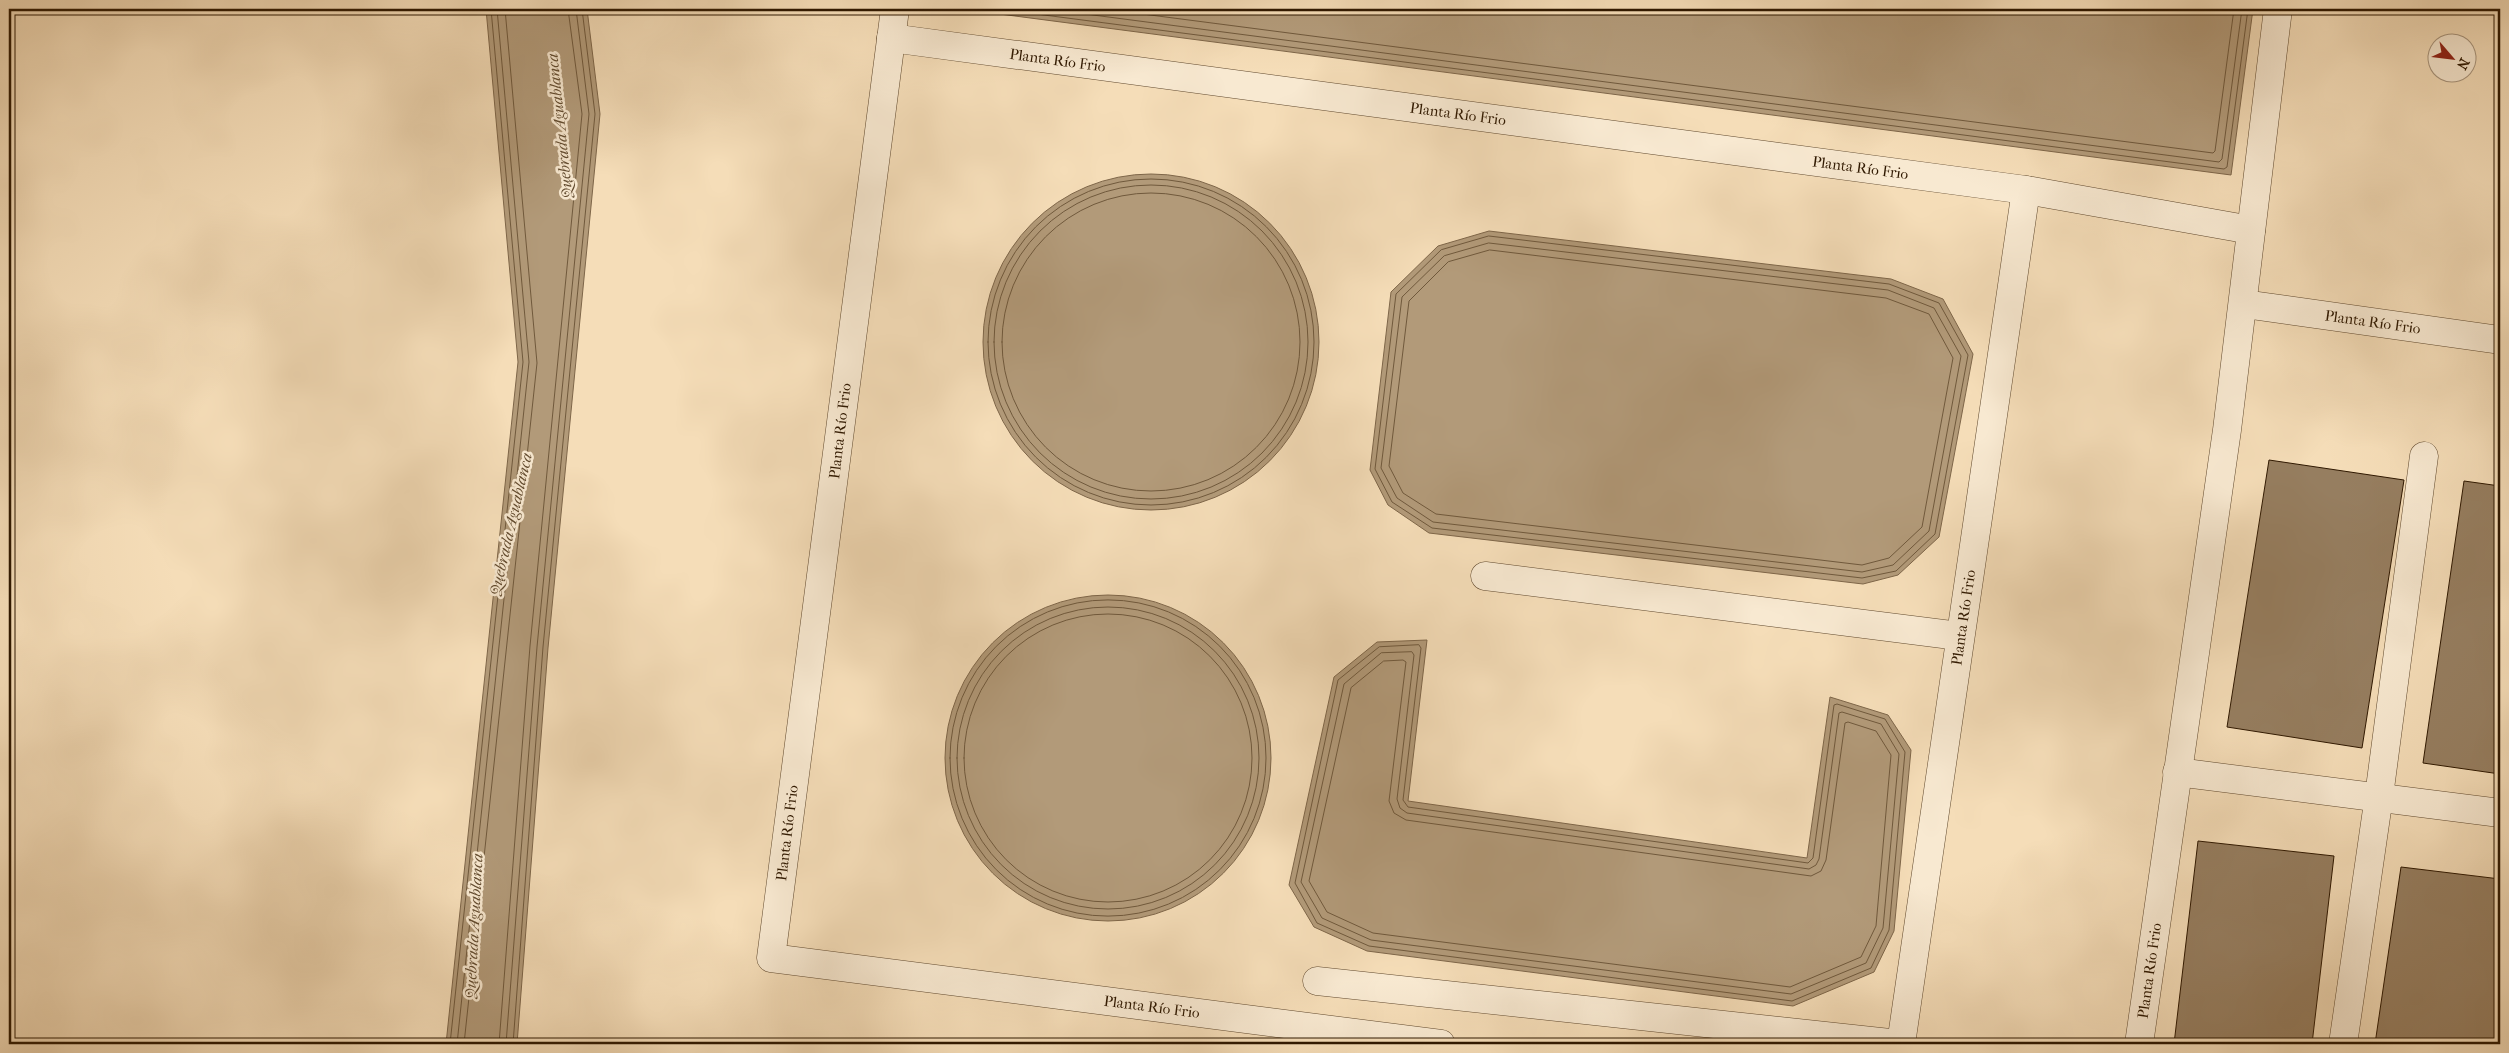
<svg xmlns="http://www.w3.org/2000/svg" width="2509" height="1053" font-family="'IM FELL French Canon',serif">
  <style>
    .water { fill: #b29a79; stroke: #7e6649 }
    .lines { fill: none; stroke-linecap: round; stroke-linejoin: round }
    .shore { stroke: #70593c; stroke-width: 1 }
    .building { fill: #967e60; stroke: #2f1800 }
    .minor-casing { stroke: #60492e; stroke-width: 29 }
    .minor { stroke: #f8e9d1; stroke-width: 28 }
    .labels { text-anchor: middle; stroke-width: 5; stroke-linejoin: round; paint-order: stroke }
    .street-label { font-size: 15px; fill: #2f1800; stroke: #f8e9d1 }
    .water-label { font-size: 16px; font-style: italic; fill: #634c30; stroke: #f8e9d1 }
  </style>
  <rect width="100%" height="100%" fill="#f5ddb8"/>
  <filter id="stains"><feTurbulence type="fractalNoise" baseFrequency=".004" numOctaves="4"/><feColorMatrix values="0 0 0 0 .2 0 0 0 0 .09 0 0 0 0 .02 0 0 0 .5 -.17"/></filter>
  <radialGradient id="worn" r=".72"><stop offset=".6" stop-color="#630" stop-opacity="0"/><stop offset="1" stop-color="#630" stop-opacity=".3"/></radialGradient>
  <path class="water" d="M486,9h101l13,105 -52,534 -31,396h-71l72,-682z
    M992,9h1261l-22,166 -1239,-162z
    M983 342a168 168 0 1 1 336 0a168 168 0 1 1-336 0Z
    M1489,231l402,48 52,20 30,55 -34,183 -41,38 -35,9 -434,-51 -41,-28 -18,-35 21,-178 47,-46z
    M945 758a163 163 0 1 1 326 0a163 163 0 1 1-326 0Z
    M1427,640l-19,161 399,57 23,-161 58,18 23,35 -17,181 -20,41 -81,34 -426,-55 -53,-24 -25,-42 45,-208 43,-35z"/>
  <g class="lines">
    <path class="shore" d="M998,9l1226,160 3,-2 21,-158
      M1047,9l1172,153 3,-3 20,-150
      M1104,9l1109,144 2,-2 19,-142
      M988 342a163 163 0 1 1 326 0a163 163 0 1 1-326 0Z
      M994 342a157 157 0 1 1 314 0a157 157 0 1 1-314 0Z
      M1002 342a149 149 0 1 1 298 0a149 149 0 1 1-298 0Z
      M1489,236l400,48 50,19 29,52 -33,179 -39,37 -34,7 -430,-50 -40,-26 -17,-33 21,-175 45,-44z
      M1489,243l399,47 46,18 27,48 -32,175 -36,34 -31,7 -429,-50 -36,-24 -16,-30 21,-171 42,-41z
      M1490,250l396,48 43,16 24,44 -31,169 -33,31 -27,7 -426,-51 -33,-21 -14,-27 20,-165 39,-39z
      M950 758a158 158 0 1 1 316 0a158 158 0 1 1-316 0Z
      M957 758a151 151 0 1 1 302 0a151 151 0 1 1-302 0Z
      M964 758a144 144 0 1 1 288 0a144 144 0 1 1-288 0Z
      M1419,645l2,3 -18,152 5,7 400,56 5,-5 21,-153 3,-1 48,15 20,33 -16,178 -18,38 -79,33 -423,-55 -52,-23 -22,-40 43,-203 41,-33z
      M1412,652l2,3 -17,144 3,9 7,5 402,56 7,-4 3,-6 20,-146 3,-1 39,12 18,30 -16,174 -17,35 -75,31 -420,-54 -49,-22 -21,-36 43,-198 37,-31z
      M1384,661l19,-1 3,2 -17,139 5,12 12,7 405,56 10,-5 5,-11 19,-137 3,-1 28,9 15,24 -15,171 -15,31 -71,30 -417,-54 -46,-21 -18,-31 42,-193z
      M450,1044l73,-682 -32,-353
      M457,1044l72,-682 -32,-353
      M464,1044l73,-681 -32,-354
      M499,1044l31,-398 52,-532 -14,-105
      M506,1044l31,-397 52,-533 -13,-105
      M513,1044l30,-397 52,-533 -13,-105"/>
  </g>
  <path class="building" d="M2269,460l135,20 -42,268 -135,-21z
    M2464,481l36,5v288l-77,-11z
    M2198,841l136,15 -22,188h-138z
    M2401,867l99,12v165h-125z"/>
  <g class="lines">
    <defs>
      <g id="minor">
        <path id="s1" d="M895,9l-124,949 670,86"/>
        <path id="s2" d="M891,38l1135,152 225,40"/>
        <path id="s3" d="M2244,304l256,36"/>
        <path d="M1485,576l474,60"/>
        <path d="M2177,772l323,41"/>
        <path d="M1317,981l582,63"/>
        <path id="s4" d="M1901,1044l125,-854"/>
        <path id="s5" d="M2139,1044l88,-614 51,-421"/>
        <path d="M2343,1044l36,-248 45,-340"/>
      </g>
    </defs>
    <use href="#minor" class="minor-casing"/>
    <use href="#minor" class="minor"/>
  </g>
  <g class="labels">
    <g class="street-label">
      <text dy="5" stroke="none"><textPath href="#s2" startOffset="168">Planta Río Frio</textPath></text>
      <text dy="5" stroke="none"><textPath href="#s2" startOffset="572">Planta Río Frio</textPath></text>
      <text dy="5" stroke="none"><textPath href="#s2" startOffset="978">Planta Río Frio</textPath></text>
      <text dy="5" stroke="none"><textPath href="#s3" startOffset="130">Planta Río Frio</textPath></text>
      <text transform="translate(840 431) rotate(-83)" y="5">Planta Río Frio</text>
      <text dy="5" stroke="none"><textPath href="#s4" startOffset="431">Planta Río Frio</textPath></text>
      <text transform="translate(787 833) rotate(-83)" y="5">Planta Río Frio</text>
      <text dy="5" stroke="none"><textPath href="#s5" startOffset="74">Planta Río Frio</textPath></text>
      <text dy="5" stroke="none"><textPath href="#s1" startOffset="1341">Planta Río Frio</textPath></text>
    </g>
    <g class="water-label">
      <text transform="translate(559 126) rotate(-96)" y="6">Quebrada Aguablanca</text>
      <text transform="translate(510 524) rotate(-77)" y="6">Quebrada Aguablanca</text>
      <text transform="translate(473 926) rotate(-87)" y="6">Quebrada Aguablanca</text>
    </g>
  </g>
  <rect width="2509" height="1053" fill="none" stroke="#f5ddb8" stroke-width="30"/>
  <rect x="10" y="10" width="2489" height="1033" fill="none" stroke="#2f1800" stroke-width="2.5"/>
  <rect x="15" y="15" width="2479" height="1023" fill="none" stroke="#2f1800"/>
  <g transform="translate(2452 58) rotate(118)"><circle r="24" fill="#f8e9d1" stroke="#a8957d"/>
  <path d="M0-4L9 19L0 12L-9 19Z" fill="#8f2418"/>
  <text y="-8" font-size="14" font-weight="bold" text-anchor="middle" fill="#2f1800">N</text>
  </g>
  <rect width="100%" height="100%" filter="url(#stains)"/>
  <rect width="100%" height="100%" fill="url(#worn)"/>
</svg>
